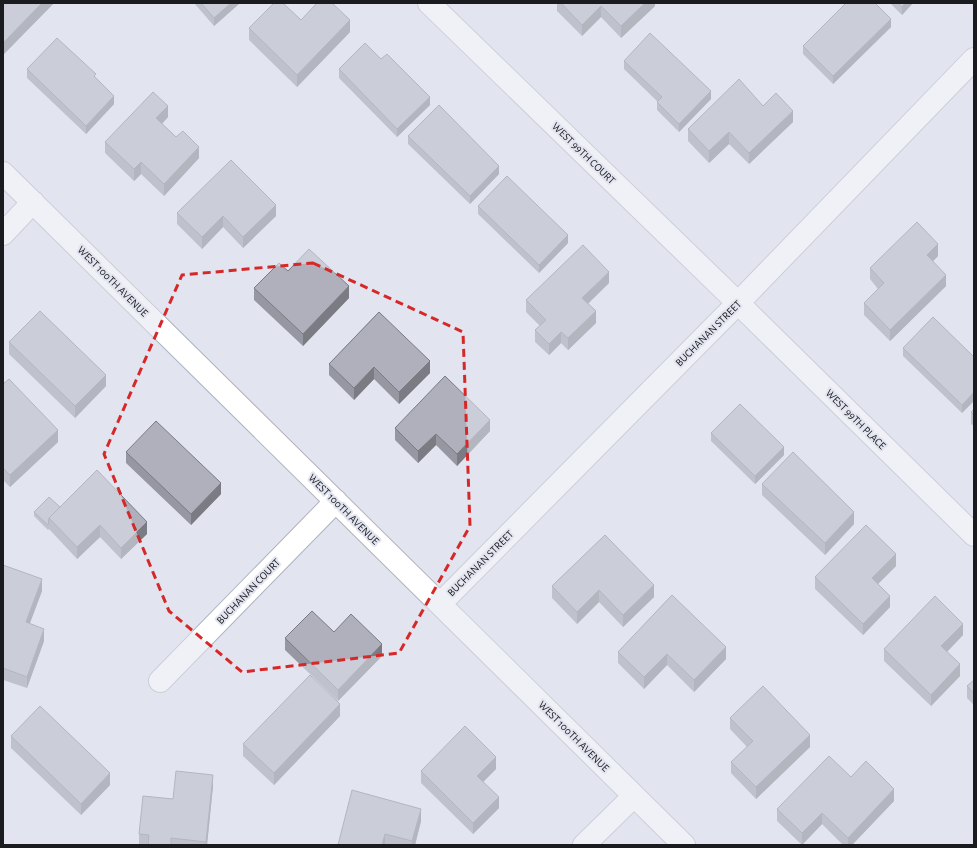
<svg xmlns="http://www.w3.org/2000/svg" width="977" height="848" font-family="'Alegreya Sans',sans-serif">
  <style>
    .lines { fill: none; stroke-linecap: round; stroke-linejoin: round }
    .minor-casing { stroke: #b0b3bd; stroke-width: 24 }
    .minor { stroke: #fff; stroke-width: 22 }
    .wall { fill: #9697a1 }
    .shaded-wall { fill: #7a7b83 }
    .building { fill: #afb0bb; stroke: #7a7b83 }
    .marked { fill: none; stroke: #d62828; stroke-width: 3; stroke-dasharray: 8 5; stroke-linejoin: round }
    .labels { text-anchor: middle; stroke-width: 4; stroke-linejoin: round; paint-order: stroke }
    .street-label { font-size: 11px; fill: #191b1e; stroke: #e2e5f0 }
  </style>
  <rect width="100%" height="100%" fill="#e2e5f0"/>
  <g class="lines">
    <defs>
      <path id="minor" d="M429,3l309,300 236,232
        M3,173l681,672
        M3,234l30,-32
        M440,604l298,-301 236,-244
        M160,681l176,-180
        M584,845l50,-49"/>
    </defs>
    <use href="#minor" class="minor-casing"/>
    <use href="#minor" class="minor"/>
  </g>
  <path class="wall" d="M3,3h51l-50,51 -1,-2z
    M194,3h46l-26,23z
    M557,3h98v3l-34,32 -20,-21 -19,19 -25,-25z
    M890,3h23l-11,12z
    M301,20l49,12 -53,55 -48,-47v-12z
    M891,27l-58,57 -30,-30v-8z
    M381,59l49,46 -33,32 -58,-59v-9z
    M624,61l87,38 -32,33 -22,-22v-8h1l-34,-33z
    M27,69l69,9 18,26 -28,30 -59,-56z
    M763,106l30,16 -44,42 -20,-20 -20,19 -21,-22v-12z
    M168,117l-6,7 37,34 -35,38 -23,-22 -7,7 -29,-28v-11z
    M408,136l91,38 -29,30 -62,-60z
    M478,206l90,37 -29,30 -61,-59z
    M177,213l99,3 -33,32 -20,-21 -21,22 -25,-25z
    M938,256l-5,5 13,25 -56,55 -26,-26v-12l14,-14 -8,-10v-11z
    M288,271l61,27 -46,48 -49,-46v-12z
    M609,283l-21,21 8,19 -28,27 -7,-7 -12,12 -14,-13v-12l5,-4 -14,-14v-12z
    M379,312l51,61 -31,31 -25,-25 -20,21 -25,-25v-11z
    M9,342l97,44 -31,32 -66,-64z
    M903,348l71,9 -12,56 -59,-57z
    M3,384l55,58 -48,45 -7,-7z
    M974,409v17l-3,-2v-12z
    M395,428l95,3 -33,35 -21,-21 -18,18 -23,-23z
    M711,433l73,22 -29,29 -44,-43z
    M126,452l95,42 -30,31 -65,-62z
    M762,484l92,40 -29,31 -63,-60z
    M60,507l87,27 -26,25 -21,-22 -23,22 -28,-30 -1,1 -14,-14v-4z
    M605,535l49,62 -31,30 -24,-25 -22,22 -25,-26v-12z
    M3,565l39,26 -13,33 15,17 -17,47 -24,-8z
    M896,566l-18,18 12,23 -27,28 -48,-46v-12z
    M672,595l54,64 -32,33 -27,-27 -23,24 -26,-26v-11z
    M334,632l48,24 -44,45 -53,-51v-12z
    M963,635l-16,17 13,24 -29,30 -47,-45v-12z
    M974,680v25l-7,-7v-12z
    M340,716l-66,69 -31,-29v-12z
    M730,718l80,29 -54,52 -25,-26v-11l16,-15 -17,-18z
    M11,736l99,49 -29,30 -70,-67z
    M496,769l-13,13 16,26 -26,26 -52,-51v-12z
    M851,777l43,24 -42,44h-9l-21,-21 -20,21 -25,-24v-12z
    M213,786l-6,59h-68v-11l34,-35z
    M421,821l-6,24h-77z"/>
  <path class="shaded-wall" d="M42,3h12l-50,51v-12z
    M231,3h9l-26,23v-8z
    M645,3h10v3l-34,32v-12z
    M905,3h8l-11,12v-8z
    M601,6v11l-19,19v-11z
    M891,19v8l-58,57v-8z
    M350,20v12l-53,55v-12z
    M711,91v8l-32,33v-8z
    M114,96v8l-28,30v-8z
    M430,97v8l-33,32v-8z
    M168,106v11l-12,13v-12z
    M793,111v11l-44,42v-11z
    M729,132v12l-20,19v-12z
    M199,147v11l-35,38v-12z
    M141,162v12l-7,7v-12z
    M499,166v8l-29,30v-8z
    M276,205v11l-33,32v-11z
    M223,216v11l-21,22v-12z
    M568,235v8l-29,30v-8z
    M938,244v12l-11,11v-12z
    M609,272v11l-27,26v-11z
    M946,275v11l-56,55v-11z
    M349,286v12l-46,48v-12z
    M596,311v12l-28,27v-12z
    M561,332v11l-12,12v-11z
    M430,361v12l-31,31v-12z
    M374,367v12l-20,21v-12z
    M106,375v11l-31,32v-12z
    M974,392v9l-12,12v-8z
    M490,420v11l-33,35v-12z
    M58,430v12l-48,45v-12z
    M436,434v11l-18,18v-12z
    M784,447v8l-29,29v-8z
    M221,483v11l-30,31v-11z
    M854,512v12l-29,31v-12z
    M147,522v12l-26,25v-11z
    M100,525v12l-23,22v-12z
    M896,554v12l-24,24v-12z
    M42,579v12l-16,43v-12z
    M654,585v12l-31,30v-12z
    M599,590v12l-22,22v-12z
    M890,596v11l-27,28v-11z
    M963,624v11l-22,23v-12z
    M44,629v12l-17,47v-11z
    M382,644v12l-44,45v-11z
    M726,647v12l-32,33v-12z
    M667,654v11l-23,24v-12z
    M960,664v12l-29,30v-11z
    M340,704v12l-66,69v-12z
    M810,735v12l-54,52v-12z
    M496,757v12l-19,19v-12z
    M110,773v12l-29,30v-11z
    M213,775v11l-6,59h-1z
    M894,789v12l-42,44h-4v-7z
    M499,797v11l-26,26v-11z
    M421,809v12l-6,24h-3v-4z
    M822,813v11l-20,21v-12z
    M385,834v11h-3z"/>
  <path class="building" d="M3,3h39l-38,39 -1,-1z
    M201,3h30l-17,15z
    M274,3h9l18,17 16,-17h15l18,17 -53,55 -48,-47z
    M561,3h84l-24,23 -20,-20 -19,19z
    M846,3h29l16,16 -58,57 -30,-30z
    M898,3h7l-3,4z
    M650,33l61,58 -32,33 -22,-22 5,-5 -38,-36z
    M57,38l39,36 -2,2 20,20 -28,30 -59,-57z
    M365,43l16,16 6,-5 43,43 -33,32 -58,-60z
    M739,79l24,27 13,-13 17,18 -44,42 -20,-21 -20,19 -21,-22z
    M153,92l15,14 -12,12 20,19 7,-6 16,16 -35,37 -23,-22 -7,7 -29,-27z
    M439,105l60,61 -29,30 -62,-60z
    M231,160l45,45 -33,32 -20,-21 -21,21 -25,-24z
    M507,176l61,59 -29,30 -61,-59z
    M917,222l21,22 -11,11 19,20 -56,55 -26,-27 20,-20 -14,-15z
    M583,245l26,27 -27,26 14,13 -28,27 -7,-6 -12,12 -14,-14 11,-10 -20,-20z
    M309,249l40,37 -46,48 -49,-46 25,-25 9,8z
    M40,311l66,64 -31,31 -66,-64z
    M379,312l51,49 -31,31 -25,-25 -20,21 -25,-24z
    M933,317l41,40v35l-12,13 -59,-57z
    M445,376l45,44 -33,34 -21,-20 -18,17 -23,-23z
    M9,379l49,51 -48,45 -7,-7v-84z
    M740,404l44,43 -29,29 -44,-43z
    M974,409v6l-3,-3z
    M156,421l65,62 -30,31 -65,-62z
    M793,452l61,60 -29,31 -63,-59z
    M97,470l50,52 -26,26 -21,-23 -23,22 -28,-29z
    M49,497l11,10 -11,11 -1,7 -14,-13z
    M866,525l30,29 -24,24 18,18 -27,28 -48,-47z
    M605,535l49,50 -31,30 -24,-25 -22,22 -25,-26z
    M3,565l39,14 -16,43 18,7 -17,48 -24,-9z
    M672,595l54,52 -32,33 -27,-26 -23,23 -26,-25z
    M935,596l28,28 -22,22 19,18 -29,31 -47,-46z
    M312,611l22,21 17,-18 31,30 -44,46 -53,-52z
    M310,675l30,29 -66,69 -31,-29z
    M974,680v13l-7,-7z
    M763,686l47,49 -54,52 -25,-25 22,-21 -23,-23z
    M40,706l70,67 -29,31 -70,-68z
    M465,726l31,31 -19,19 22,21 -26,26 -52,-52z
    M829,756l22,21 15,-16 28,28 -46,49 -26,-25 -20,20 -25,-24z
    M176,771l37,4 -7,67 -35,-4v7h-23l1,-10 -10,-1 4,-38 30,3z
    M352,790l69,19 -9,32 -27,-7 -3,11h-44z"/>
  <path d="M0 0H977V848H0ZM313,263l150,69 7,194 -71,127 -157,19 -73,-61 -65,-157 78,-179z" fill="#e2e5f0" fill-opacity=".55" fill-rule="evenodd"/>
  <path class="marked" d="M313,263l150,69 7,194 -71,127 -157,19 -73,-61 -65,-157 78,-179z"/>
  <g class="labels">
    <g class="street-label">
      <text transform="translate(584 153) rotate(44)" y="4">WEST 99TH COURT</text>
      <text transform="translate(113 281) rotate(45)" y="4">WEST 100TH AVENUE</text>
      <text transform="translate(708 333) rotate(-45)" y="4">BUCHANAN STREET</text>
      <text transform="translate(856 419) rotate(45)" y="4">WEST 99TH PLACE</text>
      <text transform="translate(344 509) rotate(45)" y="4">WEST 100TH AVENUE</text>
      <text transform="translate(480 563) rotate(-45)" y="4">BUCHANAN STREET</text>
      <text transform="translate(248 591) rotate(-46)" y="4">BUCHANAN COURT</text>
      <text transform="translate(574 736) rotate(45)" y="4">WEST 100TH AVENUE</text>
    </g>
  </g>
  <rect width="977" height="848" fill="none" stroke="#191b1e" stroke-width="8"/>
</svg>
